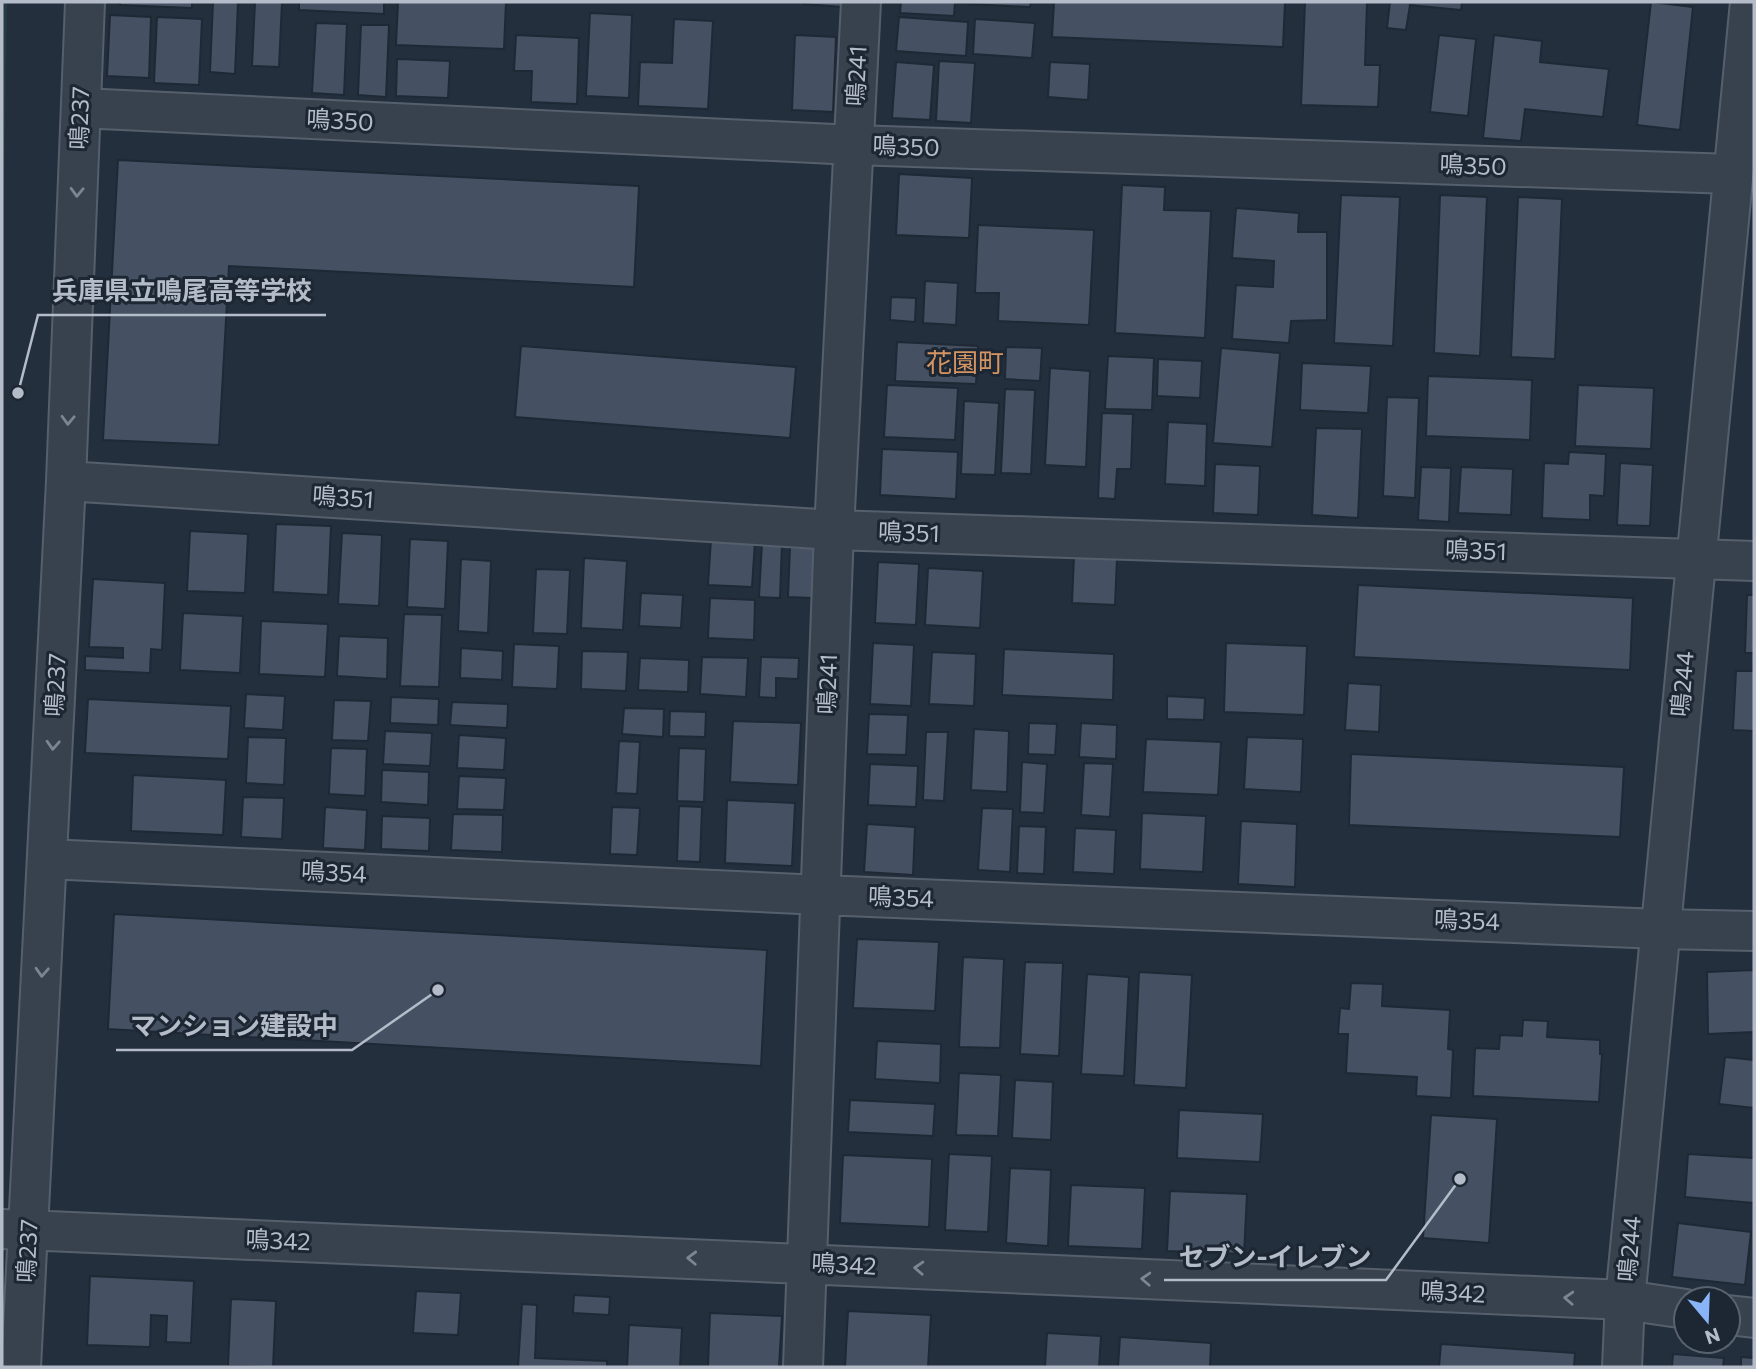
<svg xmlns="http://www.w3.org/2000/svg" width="1756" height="1369" font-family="Commissioner,'Noto Sans JP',sans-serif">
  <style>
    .green { fill: #263c3f }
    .building { fill: #455162; stroke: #1f2835; stroke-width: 2 }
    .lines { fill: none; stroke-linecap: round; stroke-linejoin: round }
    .minor-casing { stroke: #565f6c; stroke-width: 42 }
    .tertiary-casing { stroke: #565f6c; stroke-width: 42 }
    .minor { stroke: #38414e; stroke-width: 38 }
    .tertiary { stroke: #38414e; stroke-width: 38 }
    .oneway { stroke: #7c8592 }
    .labels { text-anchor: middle; stroke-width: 6; stroke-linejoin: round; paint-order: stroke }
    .street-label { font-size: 24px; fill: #b4bcc9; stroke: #1d2633 }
    .neighbourhood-label { font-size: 26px; fill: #d59563; stroke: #1d2633 }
    .leader { fill: none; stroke: #b4bcc9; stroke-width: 2.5 }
    .callout-dot { fill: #b4bcc9; stroke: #1d2633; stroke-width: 2.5 }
    .callout-label { font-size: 26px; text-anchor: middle; font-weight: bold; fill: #b4bcc9; stroke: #1d2633; stroke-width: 6; stroke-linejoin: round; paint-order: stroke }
  </style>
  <rect width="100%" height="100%" fill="#242f3e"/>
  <path class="green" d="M2,2h5l-5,297z"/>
  <path class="building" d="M120,2h72v6l-72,-3z
    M213,2h25l-3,72 -25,-2z
    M255,2h27l-3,65 -27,-1z
    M299,2h85v12l-85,-4z
    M398,2h108l-2,47 -108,-4z
    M804,2h38v5l-38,-3z
    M901,2h54l-1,14 -54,-3z
    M969,2h62l-1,5 -61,-3z
    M1054,2h231l-2,45 -231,-10z
    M1305,2h62l-2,63h15l-2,42 -77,-2z
    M1390,2h72l-1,8 -51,-5 -4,25 -19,-2z
    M1651,2l42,5 -13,123 -43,-5z
    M590,13l42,2 -3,83 -43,-2z
    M110,15l41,2 -2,61 -42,-2z
    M157,17l45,2 -3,66 -45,-2z
    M899,17l69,5 -2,34 -70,-5z
    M674,19l39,2 -5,88 -70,-3 2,-44 32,1z
    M975,19l60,4 -3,35 -59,-4z
    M316,23l31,1 -3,71 -32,-2z
    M361,25h28l-3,72 -28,-2z
    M516,35l63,3 -2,66 -46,-2 1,-31h-18z
    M795,35l41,2 -3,75 -41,-2z
    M1439,35l37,4 -8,77 -38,-4z
    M1494,35l48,6 -2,21 69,7 -6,48 -78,-8 -4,32 -38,-3z
    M397,59l53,2 -2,37 -52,-2z
    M939,61l36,2 -4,60 -35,-2z
    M896,62l38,3 -4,55 -38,-2z
    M1050,62l40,2 -2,36 -40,-3z
    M118,160l521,26 -5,101 -405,-21 -10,179 -116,-5z
    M899,174l73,4 -3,60 -73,-3z
    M1122,185l43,2 -1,23 47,1 -6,127 -90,-5z
    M1341,195l59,2 -7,149 -59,-3z
    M1440,195l47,2 -7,159 -46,-3z
    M1518,197l44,2 -7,160 -44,-2z
    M1236,208l63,5 -1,19h29v88l-36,1 -2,22 -57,-4 4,-54 37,2 1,-26 -42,-3z
    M978,225l116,5 -5,95 -91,-4 1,-28h-24z
    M925,281l33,2 -2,42 -33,-2z
    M891,297l25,1 -1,24 -25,-2z
    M897,342l81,4 -2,38 -81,-3z
    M521,346l275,21 -6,71 -275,-21z
    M1006,347l36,1 -2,33 -35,-2z
    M1221,348l59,5 -8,94 -59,-4z
    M1108,356l46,2 -2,52 -47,-1z
    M1158,359l44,2 -2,37 -43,-2z
    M1302,363l69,3 -3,47 -68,-3z
    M1050,368l40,3 -4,96 -41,-2z
    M1428,376l104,4 -2,60 -104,-4z
    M887,385l71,3 -3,52 -71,-3z
    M1578,385l76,3 -3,61 -76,-3z
    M1005,389l30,1 -4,84 -30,-1z
    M1387,397l32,1 -4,100 -32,-2z
    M964,401l35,2 -4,72 -34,-1z
    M1102,413l31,1 -2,55h-14l-2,30 -17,-1z
    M1168,422l39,2 -2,62 -40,-2z
    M1316,428l46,1 -4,89 -46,-3z
    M882,449l76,3 -2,47 -76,-4z
    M1569,452l37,2 -2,42 -14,-1v25l-48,-2 2,-55 24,1z
    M1620,463l33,2 -3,61 -33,-1z
    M1215,464l45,2 -2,49 -45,-2z
    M1421,467l30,1 -2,54 -31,-2z
    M1461,467l52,2 -2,46 -53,-2z
    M276,524l55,2 -3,69 -55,-3z
    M190,531l58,3 -3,59 -58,-2z
    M342,533l40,2 -3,71 -41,-2z
    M410,539l38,2 -3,68 -38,-2z
    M711,539l44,2 -3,46 -44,-2z
    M762,543h20l-2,55 -21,-1z
    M790,547l25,1 -3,50 -24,-1z
    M1074,556l43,2 -2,47 -43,-2z
    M584,558l43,3 -4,69 -42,-2z
    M461,559l30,2 -3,72 -30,-2z
    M878,562l41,2 -3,61 -41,-2z
    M928,568l55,3 -3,57 -55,-3z
    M536,569l34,1 -3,64 -34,-1z
    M93,579l72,4 -3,67 -11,-1 -1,24 -65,-3v-14l38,2v-10l-34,-1z
    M1358,585l275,13 -3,72 -276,-13z
    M641,593l42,2 -2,33 -42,-2z
    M1747,595h7v58h-9z
    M710,598l45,2 -1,40 -46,-2z
    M183,613l60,3 -3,57 -60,-3z
    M404,614l38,1 -3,72 -39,-1z
    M261,621l67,3 -3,53 -66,-3z
    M339,636l49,2 -1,41 -50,-3z
    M873,643l41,2 -3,61 -41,-2z
    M1226,643l81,3 -3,69 -80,-3z
    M514,644l45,2 -2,43 -45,-2z
    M461,648l42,3 -1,29 -42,-2z
    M1004,649l110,5 -1,46 -111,-5z
    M582,651l46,1 -2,39 -45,-2z
    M932,652l44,2 -2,52 -45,-2z
    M702,657l46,1 -2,39 -46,-3z
    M761,657l38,1 -1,21 -22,-1v20l-17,-1z
    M640,658l49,2 -1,32 -50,-2z
    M1736,671h18v60l-21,-1z
    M1348,683l33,2 -2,47 -34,-2z
    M246,694l39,2 -2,34 -39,-2z
    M1167,696l38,2 -1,22 -37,-1z
    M391,697l48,2 -1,26 -48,-2z
    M88,699l143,7 -3,53 -143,-6z
    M334,700l37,1 -3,40 -36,-1z
    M452,702l56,2 -1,24 -57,-3z
    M624,708l40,1 -1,28 -41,-3z
    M670,711l36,1 -1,25 -36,-1z
    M869,714l39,1 -2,40 -39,-1z
    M733,721l68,2 -3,62 -68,-3z
    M1029,723l28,1 -2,31 -27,-1z
    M1081,723l36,2 -1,34 -37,-2z
    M974,729l35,2 -2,61 -36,-2z
    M385,731l47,2 -2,33 -47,-2z
    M926,732h22l-4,69 -21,-1z
    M459,735l47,3 -2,32 -47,-2z
    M248,737l38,1 -2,47 -38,-2z
    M1247,737l56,2 -2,53 -57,-3z
    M1146,739l75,3 -3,53 -75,-3z
    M619,741l21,1 -3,52 -21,-1z
    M331,748l36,1 -2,47 -36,-2z
    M679,748l27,1 -2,53 -27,-1z
    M1351,754l273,13 -4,70 -271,-12z
    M1022,762l25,2 -3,49 -24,-1z
    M1084,763l29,1 -3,53 -29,-2z
    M870,764l48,2 -2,41 -48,-2z
    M382,770l47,2 -1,33 -47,-3z
    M133,775l93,5 -3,55 -92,-4z
    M459,776l47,2 -2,32 -47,-1z
    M243,797l41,1 -2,41 -41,-2z
    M727,800l68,3 -3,63 -67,-3z
    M679,806l23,1 -2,55 -23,-1z
    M325,807l42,3 -2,40 -42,-2z
    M612,807l28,1 -3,47 -27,-1z
    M982,808l31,1 -3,63 -32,-2z
    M1142,813l64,3 -3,56 -63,-3z
    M453,814l50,1 -1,37 -51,-2z
    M382,816l48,2 -1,33 -48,-2z
    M1241,821l56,3 -2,63 -57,-3z
    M867,824l48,3 -2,48 -49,-3z
    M1019,826l27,1 -2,47 -27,-1z
    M1075,828l41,2 -2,44 -41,-2z
    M114,914l653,36 -6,116 -653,-37z
    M857,939l82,3 -4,69 -82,-3z
    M963,957l41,2 -4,89 -41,-1z
    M1025,962l38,1 -4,93 -39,-2z
    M1754,970v62l-46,2 -1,-62z
    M1139,972l53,3 -6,113 -52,-3z
    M1087,974l42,3 -5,99 -43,-2z
    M1351,983l32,1 -1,22 68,4 -2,39 5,1 -2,48 -35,-2 1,-19 -71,-4 2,-39h-10l2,-26 9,1z
    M1523,1020l25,1 -1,16 53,3v14h2l-3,48 -126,-6 2,-48 24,1 1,-14 22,1z
    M877,1041l64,3 -1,39 -65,-4z
    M1725,1057l29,3v48l-35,-4z
    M959,1073l42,2 -3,61 -42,-1z
    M1015,1080l38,2 -2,58 -39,-2z
    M850,1100l85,4 -2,32 -85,-4z
    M1179,1110l84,4 -3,48 -83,-4z
    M1431,1115l66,4 -8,124 -66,-5z
    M949,1154l43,2 -4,76 -43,-2z
    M1688,1154l66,4v45l-69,-6z
    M843,1155l89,4 -3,68 -89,-4z
    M1010,1168l41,2 -3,76 -42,-3z
    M1071,1185l74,3 -3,61 -74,-3z
    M1170,1191l77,3 -3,60 -77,-3z
    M1678,1223l73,9 -6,53 -73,-8z
    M90,1276l104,5 -3,62 -25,-1 1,-26 -16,-1 -1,32 -63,-2z
    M416,1291l45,2 -3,42 -45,-2z
    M574,1295l36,2 -1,18 -36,-2z
    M231,1299l45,2 -3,66 -45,-1z
    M522,1304l15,1 -2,53 72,3v6h-89z
    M848,1311l83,4 -3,52h-83z
    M710,1313l72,3 -3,51h-71z
    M629,1325l53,3 -2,39h-53z
    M1047,1333l54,3 -2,31h-54z
    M1120,1337l91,6 -1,24h-92z
    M1441,1344l134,9 -1,14h-135z
    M1673,1354l51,4 -1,9h-51z
    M1741,1357l13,1v9h-13z"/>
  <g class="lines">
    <defs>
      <path id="minor" d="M81,108l773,37 879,29
        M66,481l768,49 920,31
        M47,859l774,36 839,34 94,2
        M2,1229l1623,71 61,9
        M1728,1315l26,3
        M21,1367l45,-886 19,-479
        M803,1367l31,-837 27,-528"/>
      <path id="tertiary" d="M1622,1367l3,-67 125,-1298"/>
    </defs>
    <use href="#minor" class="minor-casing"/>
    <use href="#tertiary" class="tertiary-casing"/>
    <use href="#minor" class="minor"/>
    <use href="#tertiary" class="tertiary"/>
  </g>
  <defs><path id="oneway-chevron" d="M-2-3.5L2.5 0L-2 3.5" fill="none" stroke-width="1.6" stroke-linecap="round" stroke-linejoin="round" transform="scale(1.75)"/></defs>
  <g class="oneway">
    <use href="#oneway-chevron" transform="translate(77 192) rotate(92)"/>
    <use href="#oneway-chevron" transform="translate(68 420) rotate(92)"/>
    <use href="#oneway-chevron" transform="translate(53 745) rotate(93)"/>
    <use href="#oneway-chevron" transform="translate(42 972) rotate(93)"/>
    <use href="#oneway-chevron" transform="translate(692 1258) rotate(-178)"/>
    <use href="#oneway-chevron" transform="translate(919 1268) rotate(-177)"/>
    <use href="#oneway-chevron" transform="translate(1146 1279) rotate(-177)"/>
    <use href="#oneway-chevron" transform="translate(1569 1298) rotate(-177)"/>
  </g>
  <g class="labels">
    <g class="street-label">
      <text transform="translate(857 76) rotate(-87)" y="8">鳴241</text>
      <text transform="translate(80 118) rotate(-88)" y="8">鳴237</text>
      <text transform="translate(340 121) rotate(3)" y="8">鳴350</text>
      <text transform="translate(906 147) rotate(2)" y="8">鳴350</text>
      <text transform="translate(1473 166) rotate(2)" y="8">鳴350</text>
      <text transform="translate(343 498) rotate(4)" y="8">鳴351</text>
      <text transform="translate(909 533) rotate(2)" y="8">鳴351</text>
      <text transform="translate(1476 551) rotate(2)" y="8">鳴351</text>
      <text transform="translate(828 684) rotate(-88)" y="8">鳴241</text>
      <text transform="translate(1683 684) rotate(-85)" y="8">鳴244</text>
      <text transform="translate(56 685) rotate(-87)" y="8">鳴237</text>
      <text transform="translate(334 873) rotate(3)" y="8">鳴354</text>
      <text transform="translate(901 898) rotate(2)" y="8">鳴354</text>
      <text transform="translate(1467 921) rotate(2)" y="8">鳴354</text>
      <text transform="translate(278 1241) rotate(2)" y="8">鳴342</text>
      <text transform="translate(1630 1249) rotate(-85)" y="8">鳴244</text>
      <text transform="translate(28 1251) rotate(-87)" y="8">鳴237</text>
      <text transform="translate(844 1265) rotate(3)" y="8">鳴342</text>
      <text transform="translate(1453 1293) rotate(3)" y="8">鳴342</text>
    </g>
    <g class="neighbourhood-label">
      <text x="965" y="372">花園町</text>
    </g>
  </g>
  <path class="leader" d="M18 393L38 315H326M438 990L352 1050H116M1460 1179L1386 1280H1164"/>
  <g class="callout-dot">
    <circle cx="18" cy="393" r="7"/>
    <circle cx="438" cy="990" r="7"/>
    <circle cx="1460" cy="1179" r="7"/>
  </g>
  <g class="callout-label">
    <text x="182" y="300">兵庫県立鳴尾高等学校</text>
    <text x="234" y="1035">マンション建設中</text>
    <text x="1275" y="1266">セブン-イレブン</text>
  </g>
  <rect width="1756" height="1369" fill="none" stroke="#b4bcc9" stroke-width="7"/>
  <g transform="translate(1707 1320) rotate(161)"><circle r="33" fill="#1d2633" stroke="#59626f" stroke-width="2"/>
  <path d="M0-5L12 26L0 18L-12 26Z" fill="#8ab4f8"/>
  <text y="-10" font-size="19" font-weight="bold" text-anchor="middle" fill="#b4bcc9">N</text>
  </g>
</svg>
